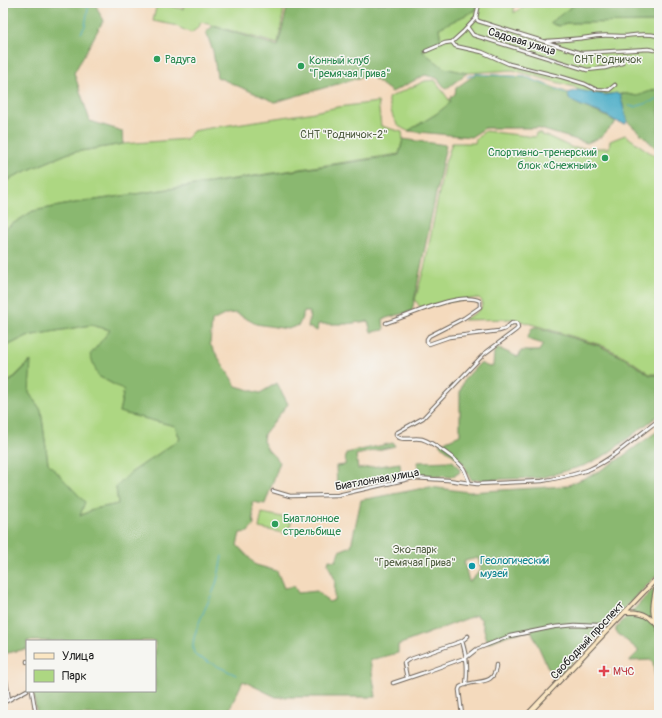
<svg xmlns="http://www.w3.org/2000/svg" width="662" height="718" font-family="Pangolin,sans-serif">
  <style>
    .green { fill: #add782; stroke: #647a4f }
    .forest { fill: #8ab870; stroke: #536a46; fill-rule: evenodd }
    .water { fill: #46abc6; stroke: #316471 }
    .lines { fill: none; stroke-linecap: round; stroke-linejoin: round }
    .stream { stroke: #46abc6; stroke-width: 1 }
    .street-casing { stroke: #685e54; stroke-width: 4.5 }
    .secondary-casing { stroke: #685e54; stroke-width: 5.5 }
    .street { stroke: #fff; stroke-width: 2.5 }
    .secondary { stroke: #fbe7c3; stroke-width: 3.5 }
    .leisure-dot { fill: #2e9e5b; stroke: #f6f6f2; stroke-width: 1.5 }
    .culture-dot { fill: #0f9aa8; stroke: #f6f6f2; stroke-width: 1.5 }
    .health-dot { fill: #e0444e; stroke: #f6f6f2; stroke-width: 1.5 }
    .labels { text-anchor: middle; stroke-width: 3; stroke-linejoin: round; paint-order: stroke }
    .street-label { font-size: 11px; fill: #1c1c1c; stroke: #f6f6f2 }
    .leisure-label { font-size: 11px; fill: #27864d; stroke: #f6f6f2; text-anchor: start }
    .park-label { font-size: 11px; fill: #4f5d40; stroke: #f6f6f2 }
    .culture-label { font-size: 11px; fill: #0d838f; stroke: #f6f6f2; text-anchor: start }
    .health-label { font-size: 11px; fill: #be3a42; stroke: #f6f6f2; text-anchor: start }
  </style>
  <rect width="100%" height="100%" fill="#f6f6f2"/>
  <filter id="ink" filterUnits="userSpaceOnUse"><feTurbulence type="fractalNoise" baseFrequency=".025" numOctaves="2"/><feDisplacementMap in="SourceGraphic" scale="8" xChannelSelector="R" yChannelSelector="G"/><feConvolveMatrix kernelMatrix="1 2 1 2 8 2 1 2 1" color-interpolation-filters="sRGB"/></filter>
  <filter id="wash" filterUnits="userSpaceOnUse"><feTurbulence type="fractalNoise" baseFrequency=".012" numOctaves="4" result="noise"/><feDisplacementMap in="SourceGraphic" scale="16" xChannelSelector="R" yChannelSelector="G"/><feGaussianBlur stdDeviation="0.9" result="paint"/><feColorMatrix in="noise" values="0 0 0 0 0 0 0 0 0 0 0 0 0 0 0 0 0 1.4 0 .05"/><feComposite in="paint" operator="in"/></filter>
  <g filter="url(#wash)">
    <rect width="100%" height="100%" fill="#f4dabd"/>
    <path class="green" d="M157,3l26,6 1,-6h101l-7,41 -77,-22 -2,5 -8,6 -17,-8 -21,-4z
      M476,3h29l9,2v8l14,-10h48l-25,20 8,3 7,-3 93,-1v66c-7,2 -14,6 -21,8 -4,1 -8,-2 -12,-2 -15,-1 -40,3 -52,-7l-61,-17 -46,3 -23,-5 -22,-17 19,-9 -2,-14 37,-18z
      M435,80l16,23 -15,11 -28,17c-16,-6 -16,-18 -20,-33l37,-17z
      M378,102l3,24 21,6 1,7 -4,15 -324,49 -42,8 -30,19v-47l16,-9 50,-21 54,-9 63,-5 7,-8 17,-3 99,-15 29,-6z
      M485,131l50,6 1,-4h5v2l6,1 26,12h36l1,-7 15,-6 34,24v215h-9l-23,-16 -26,-13 -87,-26 -51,1c8,-5 21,-9 19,-19l-3,-3 -34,4 -24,6 -6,-8 10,-35 19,-99 8,-23h23l1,-4z
      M91,325l19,5 -12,46 26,14 -5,22 56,14 5,13 -51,35 -13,13 2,17 -24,5 -15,7 5,-14 -36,-39 -7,-53 -12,-17 1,-32 -19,19 -8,4v-36l24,-12z
      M262,513l30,6 -4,15 -29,-6z"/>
    <path class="forest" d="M3,3h92l8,18 -29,52 16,48 32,10 1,13 -54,9 -50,21 -16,9z
      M288,3h188v7l-37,18 2,14 -19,9 22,17 23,5 -21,16 -9,-11 -12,-3 -33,17 -23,-17 -94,27 -58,-25 -4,-26 -7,-19 7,-6 65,20z
      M576,3h83v19l-93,1 -7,3 -9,-3z
      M476,74l50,3 42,16 1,6c15,10 32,13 47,23l-15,15 -14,6 -50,-15h-52l-14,9 -63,-6 28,-17 14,-11v-5l5,-4 1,-6z
      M659,88v63l-32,-30 -7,-27h7l10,2z
      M403,139l43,6 -34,166 -29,8 1,11 -13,2 -3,-11 -22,3h-28l-1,7 -9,-4 2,-15h-6l-5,13 -11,4 -32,-5 -20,-11 -10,1 -14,7 -2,23 26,42 24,7 17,-10 11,21 -24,30 -1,7 5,9 12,12 -15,42 -13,-2 2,23 -6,7 -8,1 -3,12 19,20 21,6 7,17 10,-2 4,7 19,-2 12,11 5,-2 1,-20 -7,-16 1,-4 7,1 3,-10 12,-5 10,-46 69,-13 39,5 97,-6 30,-13 23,-14 40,-29v143l-92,94 -14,12 -22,-49 -23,5 -20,8 -7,-24 -5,-4 -78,30v8l-28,7 6,37h-100l-33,-16 -13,27 14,7h-207l-4,-24h122v-50h-128v15l-1,-7 -23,5v-270l9,-4 19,-19 -2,32 12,17 7,53 37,39 -5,14 14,-7 24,-5 -2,-17 13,-13 51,-35 -5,-13 -56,-14 5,-22 -26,-14 -8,-21 20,-25 -19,-5 -64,11 -24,12v-118l30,-19 42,-8 324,-48zM478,558l3,12 -12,12 -5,-21z
      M536,327l64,19 26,13 24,16h9v40l-52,39 -21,11 -45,13 -70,2 -8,-17 -24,-19 21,-9v-43l4,-12 16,-17 9,4 4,-1 1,-14 4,-4 20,9 3,-6h18l4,-7 -16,-5 5,-11z
      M393,443l2,3 -39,9 2,14 42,-6 1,12 -56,13 -8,-1 -1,-21 9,-1 1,-12z
      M453,461l7,9 -1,3 -8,4 -32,-2 -2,-13z
      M659,583v126l-6,-47 -2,-2 -21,1v-1l8,-8v-2l-22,-18v-4z"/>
    <path class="water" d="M578,90l28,5 10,-2 4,1 7,27 -1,3c-12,-2 -12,-5 -21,-9 -12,-6 -25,-8 -36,-16l-1,-6z"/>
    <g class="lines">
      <path class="stream" d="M81,33l4,-7 4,-23
        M467,77l9,-3 50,3 43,17
        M629,106l6,1 24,-8
        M222,556c-2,10 -3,19 -6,28 -5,16 -32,59 -20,72l40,19"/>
    </g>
  </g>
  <g filter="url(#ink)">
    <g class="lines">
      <defs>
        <path id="street" d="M476,18l2,3 103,32 67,-4 6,1
          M468,28l5,7 114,35 18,-2 17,-5
          M547,41c17,-1 33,-2 49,-5 9,-1 19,0 28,0 12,-1 22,-3 34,0
          M452,42l3,4 27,6 27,12 53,13 23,7 10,5 14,1 6,-5
          M426,51l19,-8 7,-1 11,-10 13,-14 3,-15
          M386,323c21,-6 75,-33 94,-22v6l-16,11 -35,18 -2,3v3l2,2 20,-7 50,-6 6,-2 7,-6h5l1,5 -2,2 -32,24 -61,64 -27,15v2c4,7 18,2 26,4 10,3 37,22 42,30 2,4 4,10 6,14
          M273,491l17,5 48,-1 75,-17 35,2 29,4 65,-3c16,-3 33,-6 48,-12 26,-12 46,-33 69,-49
          M462,641c5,17 6,27 4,44
          M3,661l6,39
          M27,661v1
          M407,678l-3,-15 4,-3 54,-19 6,-5
          M393,683l30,-10 44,-16 10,-8 33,-13 44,-9 21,-2 21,1 11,5
          M32,691l4,24
          M3,703l24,-13
          M462,715l-3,-25 1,-3c15,-9 35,1 36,-22"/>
        <path id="secondary" d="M658,577c-3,21 -10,33 1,53
          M625,612c12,0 20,0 28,9
          M527,715l132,-139"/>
      </defs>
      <use href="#street" class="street-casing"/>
      <use href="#secondary" class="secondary-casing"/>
      <use href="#street" class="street"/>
      <use href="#secondary" class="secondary"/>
    </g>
  </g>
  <g class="leisure-dot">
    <circle cx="157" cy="59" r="4"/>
    <circle cx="301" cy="66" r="4"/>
    <circle cx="605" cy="158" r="4"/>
    <circle cx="275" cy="524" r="4"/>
  </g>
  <circle class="culture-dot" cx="472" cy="566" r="4"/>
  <path class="health-dot" d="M602 665h4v4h4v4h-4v4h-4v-4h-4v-4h4z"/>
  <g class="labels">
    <g class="street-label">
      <text transform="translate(522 41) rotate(17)" y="4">Садовая улица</text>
      <text transform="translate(377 479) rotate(-10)" y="4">Биатлонная улица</text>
      <text transform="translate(587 640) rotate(-47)" y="4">Свободный проспект</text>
    </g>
    <g class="leisure-label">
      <text x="165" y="63">Радуга</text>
      <text x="309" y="64">Конный клуб<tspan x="309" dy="13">"Гремячая Грива"</tspan></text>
      <text x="597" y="156" text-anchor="end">Спортивно-тренерский<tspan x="597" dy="13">блок «Снежный»</tspan></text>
      <text x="283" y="522">Биатлонное<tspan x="283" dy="13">стрельбище</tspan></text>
    </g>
    <g class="park-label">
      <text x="608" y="63">СНТ Родничок</text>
      <text x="344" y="138">СНТ "Родничок-2"</text>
      <text x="415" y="553">Эко-парк<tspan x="415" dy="13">"Гремячая Грива"</tspan></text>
    </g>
    <g class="culture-label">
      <text x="480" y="564">Геологический<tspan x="480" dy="13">музей</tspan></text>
    </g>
    <g class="health-label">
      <text x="613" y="675">МЧС</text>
    </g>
  </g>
  <rect width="662" height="718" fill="none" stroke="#f6f6f2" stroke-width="16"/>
  <rect x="26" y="640" width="130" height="52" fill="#f6f6f2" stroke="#9f9f9c"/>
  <rect x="34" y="653" width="20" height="6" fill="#fbe7c3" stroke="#9f9f9c"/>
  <text x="62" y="660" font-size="12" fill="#1c1c1c">Улица</text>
  <rect x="34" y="670" width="20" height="12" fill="#add782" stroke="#9f9f9c"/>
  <text x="62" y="680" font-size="12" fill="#1c1c1c">Парк</text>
</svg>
